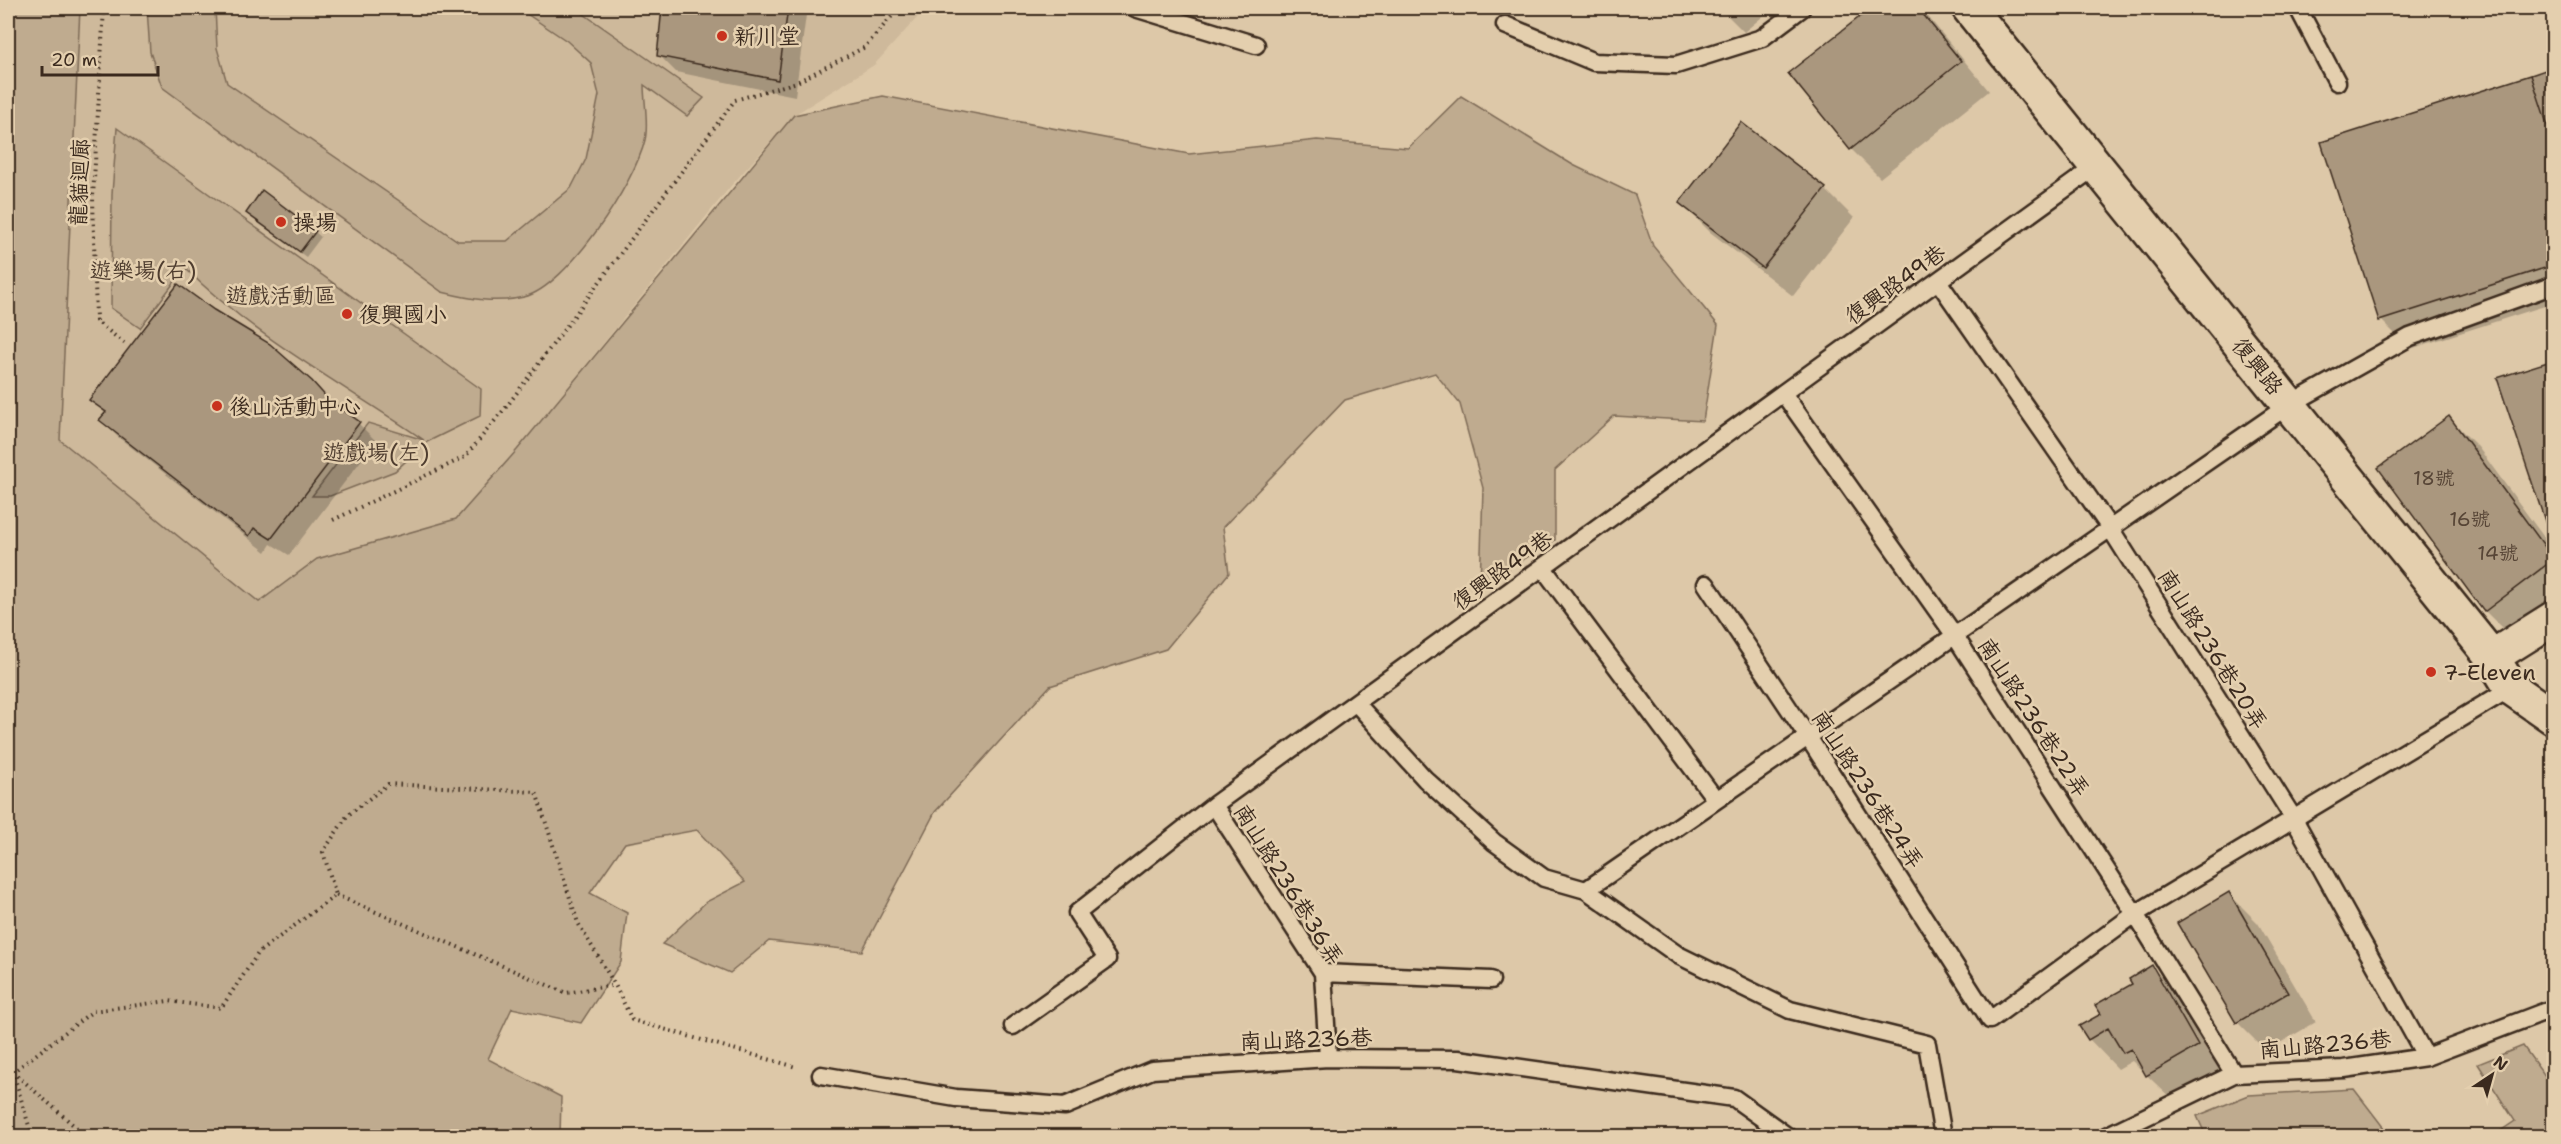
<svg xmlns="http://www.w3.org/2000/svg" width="2561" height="1144" font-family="'Shantell Sans','LXGW WenKai TC',sans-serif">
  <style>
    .built { fill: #ceb99b }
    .green { fill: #bfab8f; stroke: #7d6a56; stroke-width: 1.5 }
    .shadow { fill: #0003 }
    .building { fill: #aa977e; stroke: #3b2a1e; stroke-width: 1.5 }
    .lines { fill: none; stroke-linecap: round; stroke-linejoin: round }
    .service-casing { stroke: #3b2a1e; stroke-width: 21 }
    .minor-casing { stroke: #3b2a1e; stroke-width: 38 }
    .path { stroke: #3b2a1e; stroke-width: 4; stroke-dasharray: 1.5 4.5; stroke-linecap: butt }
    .service { stroke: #e4cfae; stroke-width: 16 }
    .minor { stroke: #e4cfae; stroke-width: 33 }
    .poi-dot { fill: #c8321e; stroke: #e4cfae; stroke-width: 2 }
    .labels { text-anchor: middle; stroke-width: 5; stroke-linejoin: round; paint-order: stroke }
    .number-label { font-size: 20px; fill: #574536 }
    .poi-label { font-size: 22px; fill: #3b2a1e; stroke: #e4cfae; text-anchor: start }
    .street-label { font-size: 22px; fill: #3b2a1e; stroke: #e4cfae }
    .park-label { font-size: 22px; fill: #4f3d2f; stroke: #e4cfae }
  </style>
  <rect width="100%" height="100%" fill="#ddc8a8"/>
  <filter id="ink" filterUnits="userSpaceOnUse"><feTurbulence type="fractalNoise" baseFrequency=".0167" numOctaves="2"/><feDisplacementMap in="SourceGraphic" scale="12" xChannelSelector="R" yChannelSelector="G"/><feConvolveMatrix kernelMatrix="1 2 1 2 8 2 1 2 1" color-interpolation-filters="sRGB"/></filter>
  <g filter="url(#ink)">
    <path class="built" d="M80,8h846l-52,57 -80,50 -64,72 -213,263 -61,69 -139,40 -58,43 -200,-162z"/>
    <path class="green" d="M8,8h72l-20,432 199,162 58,-43 139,-40 61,-69 277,-335 89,-19 306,58 128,-14 91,8 53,-52 112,69 62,30 18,51 65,79 -15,96 -89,-5 -59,54v70l-75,46 3,-98 -23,-84 -25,-31 -90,27 -122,127 6,46 -63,76 -116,37 -115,126 -73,139 -93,-10 -39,32 -68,-29 44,-42 39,-20 -48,-52 -72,13 -35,50 37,20 -6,49 -40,61 -69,-15 -24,51 73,38 -1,39h-552z
      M147,8h68l2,40 10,35 231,158h49l64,-53 15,-29 13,-64 -8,-32 -24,-22 -49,-33h57l129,90 -17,18 -43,-31c0,17 5,39 1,55 -10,42 -78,147 -121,157 -29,7 -54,2 -82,-5l-280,-205 -12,-35z
      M117,128l364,261 -1,27 -53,26 -32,29 -65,25h-18l56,-73 56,17c-80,-55 -170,-103 -239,-172l-45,60 -29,-20 1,-114z
      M2523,1046l30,42v48h-60l22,-15 -37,-57z
      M2354,1089l36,47h-184l-9,-20 52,-21z"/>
    <path class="shadow" d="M663,8h144l-12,88 -119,-24 -17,-17z
      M1720,8h53l-29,24z
      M1873,8h48l68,83 -109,87 -29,-29 -61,-76z
      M2554,69v234l-144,46 -29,-29z
      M1825,189l29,29 -61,78 -83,-64 -29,-29z
      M253,218l62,14 6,5 -15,20z
      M311,382l24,24 24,18 17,17 -87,114 -18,-11 -5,8 -148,-115 -17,-17 5,-6 -15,-15z
      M2449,418l29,29 76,104v60l-40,29 -29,-29z
      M2229,894l29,29 58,99 -50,29 -29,-29z
      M2152,967l29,30 45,79 -49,28 -45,-43 -14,8 -29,-30 14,-24z"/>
    <path class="building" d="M662,8h126l-10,72 -121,-24z
      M1871,8h47l43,53 -111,89 -62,-77z
      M2554,67v78l-23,-70z
      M2531,75l23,70v120l-175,56 -58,-179z
      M1741,122l85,66 -63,80 -84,-65z
      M262,190l54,41 -16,21 -54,-39z
      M178,284l36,26 56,34 42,37 17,19 31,22 -89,117 -17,-11 -5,8 -150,-116 7,-8 -17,-12z
      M2554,360v181l-2,1 -55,-164z
      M2449,416l105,143 -70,53 -106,-144z
      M2229,892l59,101 -52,30 -59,-100z
      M2152,965l46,81 -52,30 -15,-27 -8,4 -15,-25 -20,12 -9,-14 22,-12 -6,-9 37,-21 -3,-5z
      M783,1130l44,6h-45z"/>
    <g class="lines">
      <defs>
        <path id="service" d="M1135,8l121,37
          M2298,8l39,74
          M1505,25l89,37 82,3 86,-27 40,-30
          M1938,281l172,247 184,291 132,238
          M1783,393l172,243 180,278 99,160
          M1543,568l173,232
          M1706,584l102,153 182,283 145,-106 376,-226
          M1357,704l68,75 69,63 50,36 42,12 92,65 112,55 137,34 16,92
          M1214,805l109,168 5,85
          M1586,890l703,-485 121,-68 144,-52
          M1323,973l168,7
          M1013,1026l94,-67 -30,-46 137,-108 881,-638
          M821,1075l135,23 109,8 87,-36 176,-12 130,1 276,39 53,38
          M2106,1136l128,-62 110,-5 82,-12 128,-49"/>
        <path id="minor" d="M1969,8l523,649 19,31 43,30
          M2492,657l62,-39"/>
      </defs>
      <use href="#service" class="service-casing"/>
      <use href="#minor" class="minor-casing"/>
      <path class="path" d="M104,8l-11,189 3,124 28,22
        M333,520l132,-63 42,-51 228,-306 62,-18 68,-35 34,-39
        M336,895l230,98 49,-8
        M8,1067l5,5 19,64
        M86,1136l-73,-64 80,-61 75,-10 53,7 38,-56 77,-57 -13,-43 24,-36 41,-32 148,8 42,131 37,62 17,35 164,47"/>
      <use href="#service" class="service"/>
      <use href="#minor" class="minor"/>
    </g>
  </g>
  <g class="poi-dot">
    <circle cx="722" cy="36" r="6"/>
    <circle cx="281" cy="222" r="6"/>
    <circle cx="347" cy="314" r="6"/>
    <circle cx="217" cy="406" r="6"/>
    <circle cx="2431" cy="672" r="6"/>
  </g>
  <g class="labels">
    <g class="number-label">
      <text x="2434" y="485">18號</text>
      <text x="2470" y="526">16號</text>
      <text x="2498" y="560">14號</text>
    </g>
    <g class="poi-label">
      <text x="734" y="44">新川堂</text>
      <text x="293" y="230">操場</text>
      <text x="359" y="322">復興國小</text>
      <text x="229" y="414">後山活動中心</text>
      <text x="2443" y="680">7-Eleven</text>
    </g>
    <g class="street-label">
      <text transform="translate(79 182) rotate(-88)" y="8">龍貓迴廊</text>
      <text transform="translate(1895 284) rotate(-36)" y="8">復興路49巷</text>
      <text transform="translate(2258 366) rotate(51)" y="8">復興路</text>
      <text transform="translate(1502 570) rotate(-36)" y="8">復興路49巷</text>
      <text transform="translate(2213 649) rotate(58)" y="8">南山路236巷20弄</text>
      <text transform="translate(2034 717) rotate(57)" y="8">南山路236巷22弄</text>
      <text transform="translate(1868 789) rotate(57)" y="8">南山路236巷24弄</text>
      <text transform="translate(1289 884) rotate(58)" y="8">南山路236巷36弄</text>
      <text transform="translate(1306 1039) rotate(-2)" y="8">南山路236巷</text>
      <text transform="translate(2325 1044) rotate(-5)" y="8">南山路236巷</text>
    </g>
    <g class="park-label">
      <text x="143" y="278">遊樂場(右)</text>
      <text x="281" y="303">遊戲活動區</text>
      <text x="376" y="460">遊戲場(左)</text>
    </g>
  </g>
  <rect width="2561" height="1144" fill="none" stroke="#e4cfae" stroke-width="30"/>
  <rect x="15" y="15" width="2531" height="1114" fill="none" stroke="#3b2a1e" stroke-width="2" filter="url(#ink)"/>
  <g transform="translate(2492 1075) rotate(36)" stroke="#e4cfae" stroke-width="4.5" paint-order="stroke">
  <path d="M0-4.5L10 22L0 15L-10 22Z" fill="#3b2a1e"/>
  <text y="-9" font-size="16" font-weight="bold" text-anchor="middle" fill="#3b2a1e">N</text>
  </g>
  <path d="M42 66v9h116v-9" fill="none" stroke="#3b2a1e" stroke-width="3"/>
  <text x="51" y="66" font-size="18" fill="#3b2a1e" stroke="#e4cfae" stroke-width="4.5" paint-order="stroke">20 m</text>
</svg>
